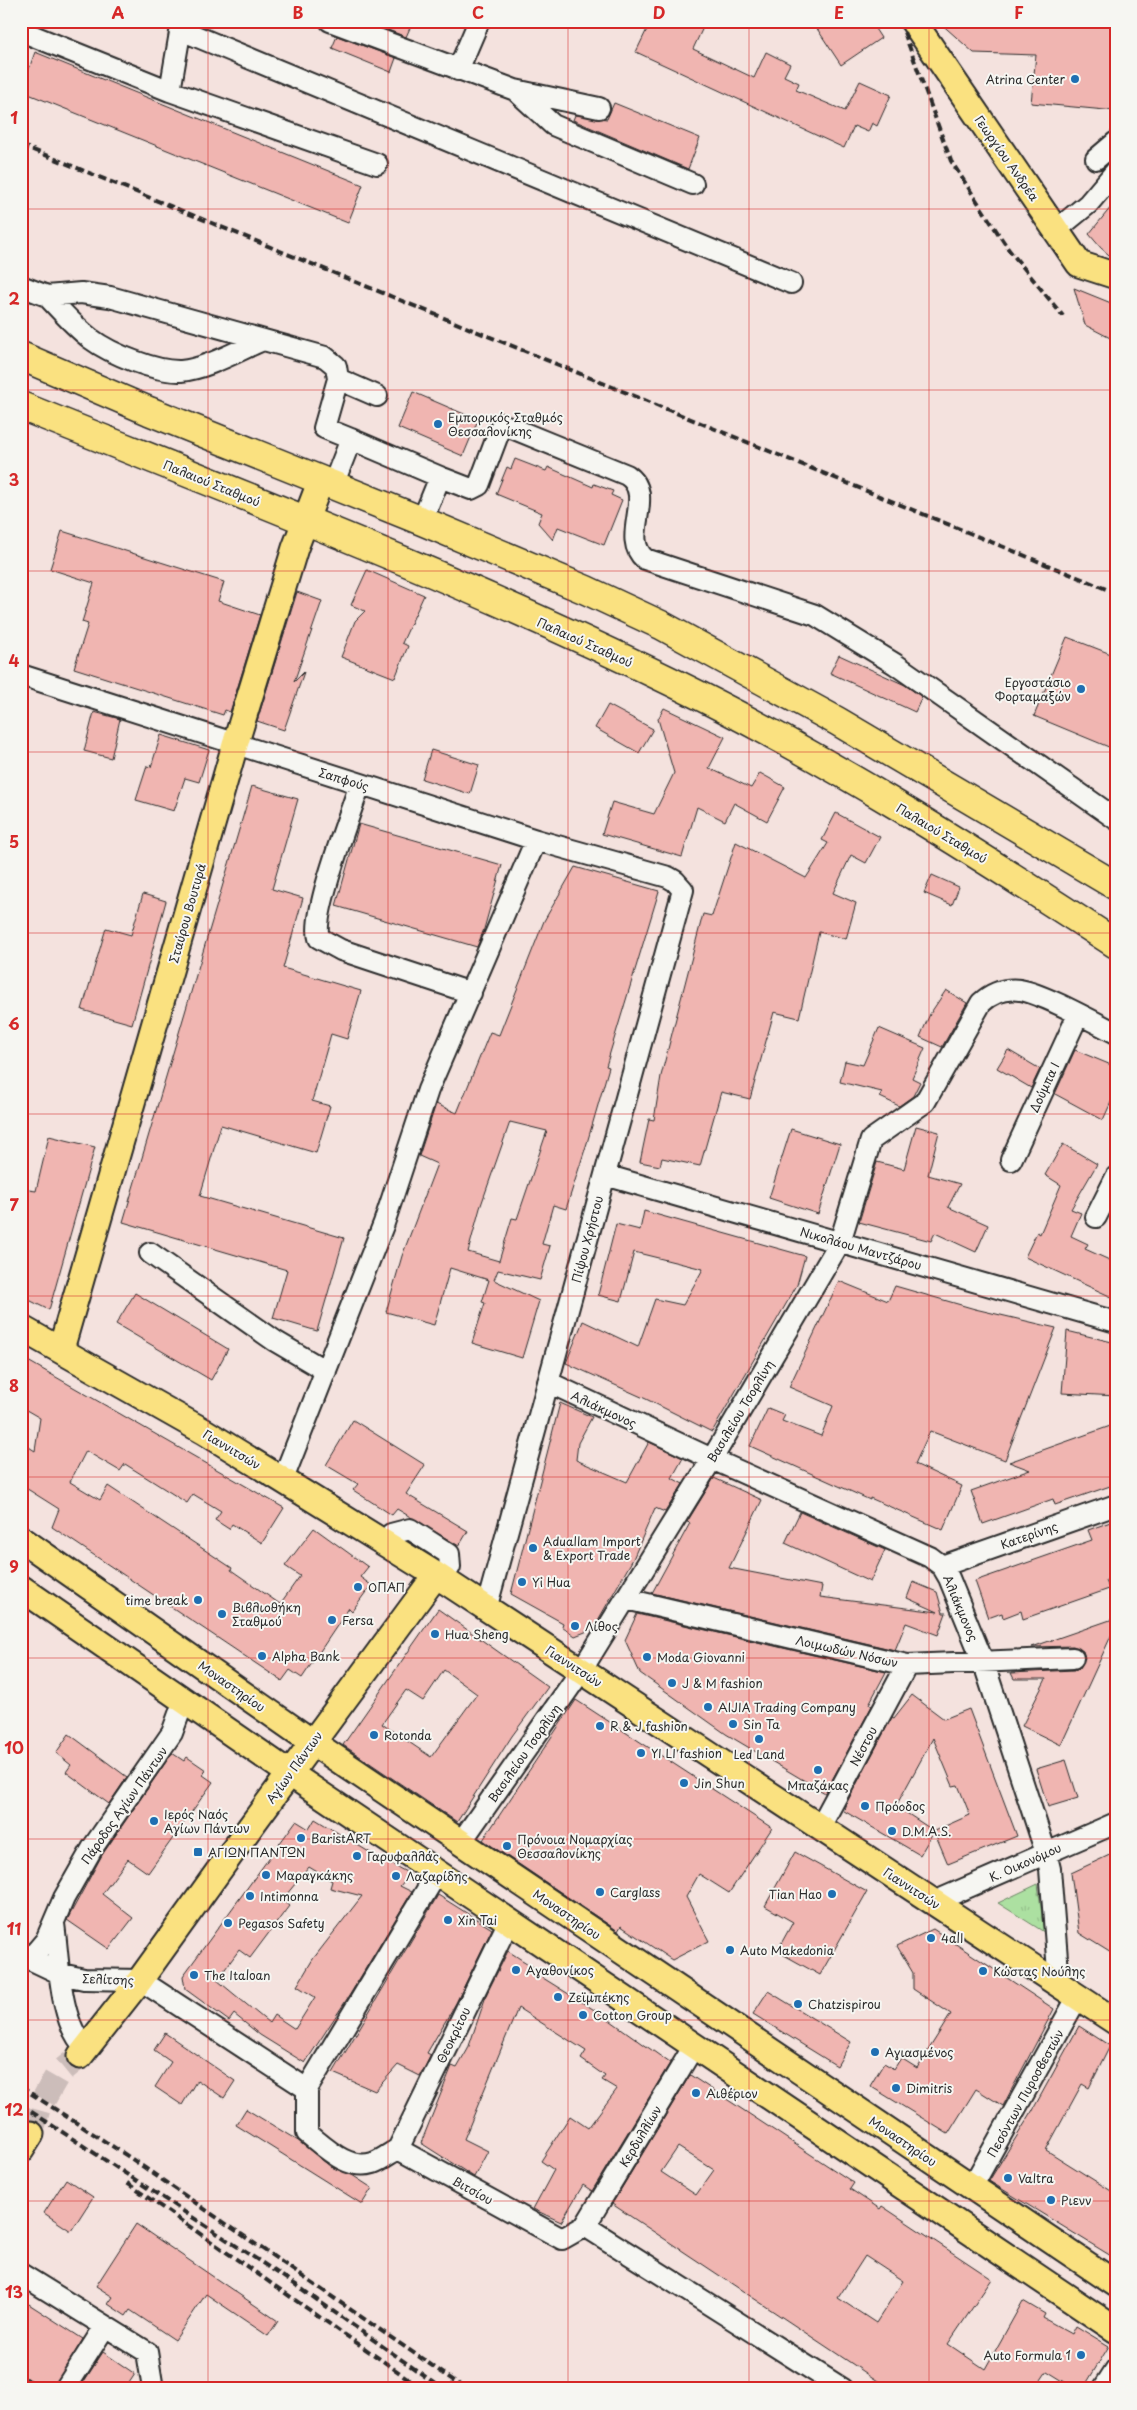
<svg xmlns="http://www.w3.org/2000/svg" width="1137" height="2410" viewBox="0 0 1137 2410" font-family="'Playpen Sans',sans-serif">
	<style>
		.grass { fill: url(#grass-tufts); stroke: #6c8666 }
		.building { fill: #f0b5b1; stroke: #2b2b2b; fill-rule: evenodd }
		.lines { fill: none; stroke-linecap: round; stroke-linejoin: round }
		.major-tunnel { stroke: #ccbdba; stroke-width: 25; stroke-dasharray: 25 12; stroke-linecap: butt }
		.minor-casing { stroke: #2b2b2b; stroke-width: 24 }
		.major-casing { stroke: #2b2b2b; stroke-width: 29 }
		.highway-casing { stroke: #2b2b2b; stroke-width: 31 }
		.minor { stroke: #f6f6f2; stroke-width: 20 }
		.major { stroke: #fae180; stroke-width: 25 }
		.highway { stroke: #fae180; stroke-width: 28 }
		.rail { stroke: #2b2b2b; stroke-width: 4; stroke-dasharray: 8 4; stroke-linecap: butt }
		.grid { fill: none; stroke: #d62828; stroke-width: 1; stroke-opacity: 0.55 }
		.poi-dot { fill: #1f6fb2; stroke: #f6f6f2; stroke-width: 2 }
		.labels { text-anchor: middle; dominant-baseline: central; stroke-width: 4; stroke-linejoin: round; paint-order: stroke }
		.poi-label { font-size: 12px; fill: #2b2b2b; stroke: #f6f6f2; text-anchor: start }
		.street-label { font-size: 12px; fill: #2b2b2b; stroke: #f6f6f2 }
		.neatline { fill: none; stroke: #d62828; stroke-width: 2 }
		.grid-label { font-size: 16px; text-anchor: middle; font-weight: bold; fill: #d62828 }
	</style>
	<defs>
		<pattern id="grass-tufts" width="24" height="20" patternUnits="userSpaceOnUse" patternTransform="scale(1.25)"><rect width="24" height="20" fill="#ace0a1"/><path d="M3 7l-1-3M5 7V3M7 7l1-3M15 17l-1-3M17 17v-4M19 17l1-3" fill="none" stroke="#94c08b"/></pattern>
	</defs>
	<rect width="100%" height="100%" fill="#f4e2de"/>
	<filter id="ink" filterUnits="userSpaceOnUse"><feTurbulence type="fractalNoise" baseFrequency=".02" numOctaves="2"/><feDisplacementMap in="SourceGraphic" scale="10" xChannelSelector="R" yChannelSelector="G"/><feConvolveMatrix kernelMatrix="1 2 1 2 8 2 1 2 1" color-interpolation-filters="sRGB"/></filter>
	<g filter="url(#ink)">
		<path class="grass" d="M1038,1884L1044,1932L998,1903Z"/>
		<path class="building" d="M365,21H413L406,37Z
			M651,21H669L682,27L685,21H706L693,49L754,78L766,52L790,64L784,76L799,83L796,90L845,111L860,81L891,95L877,126L872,123L868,132L854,126L844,148L636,52Z
			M812,21H870L881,38L841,65Z
			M938,21H1116V111L1031,103L1036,55L974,53Z
			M337,36L396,58L391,72L332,48Z
			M35,52L363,185L348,223L21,91Z
			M614,103L700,138L688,169L573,120L575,115L607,119Z
			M1116,201V261L1101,248L1089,234Z
			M1074,288L1116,305V341L1085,325Z
			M413,392L478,420L463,456L398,428Z
			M515,459L546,471L548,467L593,487L594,484L613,491L611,495L622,500L604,545L558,527L553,540L538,523L542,513L496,494L507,467L511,469Z
			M62,531L224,582L218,601L260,615L230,712L225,710L223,715L74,668L88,624L82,622L94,583L50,569Z
			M367,570L424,595L402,643L408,646L395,678L341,657L355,621L365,611L351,605Z
			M297,592L322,601L294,682L304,672L284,730L257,721Z
			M1067,637L1116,656V750L1034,716Z
			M839,655L905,685L922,697L915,712L830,673Z
			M608,705L653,729L639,753L595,728Z
			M664,708L725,737L709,768L751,788L760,773L785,787L767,821L734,803L725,821L697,807L682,857L602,834L612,802L654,814L674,773L658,719Z
			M94,712L120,719L111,758L84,751Z
			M161,735L209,750L199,782L185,778L174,811L136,800L147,766L151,767Z
			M431,750L479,765L470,794L422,779Z
			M252,786L298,799L272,889L303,898L283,968L361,991L347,1039L331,1034L312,1101L330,1106L316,1153L221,1125L200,1196L344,1238L317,1331L273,1318L287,1270L123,1222Z
			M836,813L880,837L866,863L851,855L833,893L856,903L846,939L819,932L799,1018L774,1012L750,1099L721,1092L700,1166L662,1158L660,1166L640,1162L649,1119L654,1120L661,1076L703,914L712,916L736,842L806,878L828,843L822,840Z
			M359,824L502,865L484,929L477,947L336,906Z
			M575,867L659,891L606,1066L609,1067L587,1143L566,1209L553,1205L542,1244L550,1246L540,1280L498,1270L494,1280L539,1301L522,1358L472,1343L485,1303L482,1302L489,1280L450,1268L434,1325L386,1312L402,1256L437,1164L419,1156L436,1104L457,1113L490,1032L499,1035L544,921ZM510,1122L547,1131L517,1219L512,1218L499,1261L468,1252L480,1208Z
			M932,875L959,887L952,905L924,893Z
			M143,894L166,901L132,1024L82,1010L106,928L131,935Z
			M946,990L967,1003L942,1047L920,1037L930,1014Z
			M879,1028L925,1048L912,1078L920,1082L913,1096L899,1106L880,1097L882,1092L840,1082L845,1061L863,1065Z
			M1008,1050L1040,1069L1031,1088L997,1068Z
			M1075,1050L1116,1067V1091L1103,1120L1055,1094Z
			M916,1126L939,1132L928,1175L960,1184L948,1207L988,1225L976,1252L935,1233L931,1241L859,1222L877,1162L904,1169Z
			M791,1129L840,1144L818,1214L769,1198Z
			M49,1136L95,1147L49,1310L21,1296V1189L36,1191Z
			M1063,1144L1097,1164L1071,1209L1081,1213L1071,1236L1088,1244L1085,1249L1116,1263V1299L1025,1257L1037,1232L1040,1234L1061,1185L1045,1175Z
			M644,1211L805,1256L797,1285L712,1432L646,1399L566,1363L583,1321L638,1347L655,1299L683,1305L703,1269L634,1252L621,1301L598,1295L616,1224L640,1230Z
			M839,1281L888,1301L895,1286L975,1309L1056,1328L1005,1460L930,1431L915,1464L962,1486L943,1530L870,1498V1500L750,1446L768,1408L785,1415L782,1421L821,1436L833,1406L789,1387Z
			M135,1293L228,1349L211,1380L116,1324Z
			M1067,1331L1116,1343V1396L1062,1393Z
			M21,1357L284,1508L262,1543L232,1524L229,1529L215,1520L221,1511L193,1494L187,1503L125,1464L120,1471L86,1451L70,1482L100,1500L108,1486L232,1568L231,1570L280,1604L300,1576L285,1566L314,1528L368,1567L360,1577L371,1585L352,1611L349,1608L302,1678L290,1670L282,1681L52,1527L59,1509L21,1485V1442L35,1451L40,1418L21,1407Z
			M560,1403L592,1417L578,1443L576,1460L627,1482L649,1442L683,1458L672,1478L683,1484L665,1512L655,1508L633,1559L593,1629L575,1636L562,1626L563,1623L511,1594Z
			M353,1420L425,1465L406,1494L468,1531L459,1546L397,1509L392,1515L353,1490L358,1484L326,1465Z
			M1116,1424V1484L1055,1505L1053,1499L983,1524L971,1491L1030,1470L1009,1462Z
			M714,1478L762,1500L729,1568L822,1586L820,1597L938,1612L907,1598L913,1582L937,1592L943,1613H946L938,1635L906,1623L895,1650L652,1593L690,1523L687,1522Z
			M800,1512L885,1550L870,1582L785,1543Z
			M1116,1520V1576L1106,1580L1109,1589L1023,1619L1021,1611L1003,1618L1002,1613L988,1618L975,1581L1092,1540L1088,1530Z
			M438,1609L548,1687L512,1736L457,1822L343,1745ZM444,1670L477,1694L431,1757L382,1724L406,1690L423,1701Z
			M637,1614L886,1672L869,1704L872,1706L825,1793L726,1734L640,1673L625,1640Z
			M1116,1618V1625L1061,1745L1022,1726L1046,1679H1014L1011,1673L1074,1670L1080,1668L1085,1658L1083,1651L1073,1646L1032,1647Z
			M912,1695L944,1719L969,1709L1017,1836L948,1864L934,1831L920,1855L844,1811L845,1806L892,1717L894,1718ZM933,1738L953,1786L958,1785L970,1815L934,1831L896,1806Z
			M576,1700L772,1828L729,1893L699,1874L686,1897L709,1941L672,1960L621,1926L618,1931L483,1840Z
			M69,1734L127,1777L109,1804L66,1772L71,1765L56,1753Z
			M172,1753L184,1761L187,1757L206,1770L203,1775L213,1782L148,1873L128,1859L102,1894L133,1918L109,1949L67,1920L102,1855Z
			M1066,1760L1078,1798L1048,1807L1036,1769Z
			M315,1819L374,1855L410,1874L400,1886L412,1892L349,1996L305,2063L260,2035L234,2014L229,2021L185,1989L183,1976L296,1821L309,1829ZM309,1867L332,1881L330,1888L362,1896L313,1959L297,1986L315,1997L295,2029L274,2015L269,2023L217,1980L239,1950L250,1958L289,1906L282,1900Z
			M795,1852L867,1892L820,1975L777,1951L793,1922L765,1906Z
			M1116,1852V1956L1079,1933L1071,1873Z
			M438,1895L492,1929L456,2003L427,2053L431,2055L420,2076L398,2065L375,2091L333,2073Z
			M933,1929L1054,2009L1003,2106L976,2089L948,2134L870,2086L884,2063L894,2069L901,2058L917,2068L951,2014L913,1989V1973L897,1946Z
			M508,1951L536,1969L535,1973L604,2016L670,2063L592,2191L583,2185L561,2222L533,2209L554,2170L541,2161L570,2116L588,2128L617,2089L602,2080L605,2076L581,2059L586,2051L518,2008L464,2139L488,2151L474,2177L421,2143L452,2066L457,2068L468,2049L487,1993Z
			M768,1991L851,2042L837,2066L753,2014Z
			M1079,2026L1110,2046L1089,2088L1082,2084L1046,2150L1116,2194V2259L989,2181L1030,2115Z
			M165,2033L235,2081L224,2098L197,2080L182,2105L155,2087L171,2062L154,2050Z
			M690,2075L854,2183L850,2189L880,2209L882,2206L992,2279L948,2344L985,2369L1023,2301L1045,2314L1043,2318L1072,2334L1076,2326L1109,2346L1083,2389H1076L1047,2371L1035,2389H890L612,2204ZM678,2147L714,2170L696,2195L661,2172ZM865,2256L903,2281L876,2323L838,2298Z
			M246,2109L300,2142L331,2167L352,2175L372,2188L362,2204L236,2125Z
			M66,2179L93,2197L71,2231L44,2213Z
			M136,2224L278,2321L268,2336L206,2294L175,2340L130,2310L126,2316L108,2304L113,2297L96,2286Z
			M21,2299L83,2339L53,2389H35L33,2382L21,2376Z
			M103,2352L135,2374L125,2389H79Z"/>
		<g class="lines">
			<path class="major-tunnel" d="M31,2134L38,2109L58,2074L80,2056"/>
			<g class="minor-casing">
				<path id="minor" d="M330,21L515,90L599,108
					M181,30L791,283
					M21,31L170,91L377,164
					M458,70L479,21
					M515,90L553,125L693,184
					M170,91L182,21
					M1096,159L1116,142
					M1056,230L1088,204L1116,171
					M21,286L47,296L81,293L110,297L325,357L336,366L338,379L377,396
					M47,296C61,311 75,327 91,339C111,354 156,372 181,371C206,369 239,350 263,340
					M338,379L324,428L351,439
					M440,477L471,489L479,485L502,424L627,475C657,495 619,537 645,559L815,615L895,664L1116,819
					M333,485L351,439L440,477L422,521
					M21,675L536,840L668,877L675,881L683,890L486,1609
					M360,784C351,812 311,914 319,938L341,950L471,993
					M1011,1160L1078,1015
					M605,1175L1116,1322
					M1096,1217L1116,1177
					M150,1253L275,1341L326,1371
					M548,1382L712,1459L930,1557L942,1566L949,1578L983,1661L1046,1853L1050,1869L1059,1984
					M283,1479L384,1223L428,1090L536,840
					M391,1534L410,1529L449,1554L450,1567
					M942,1566L1116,1505
					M626,1599L907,1665L1073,1658
					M820,1827L907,1665
					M461,1842L581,1671L712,1459L840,1242L871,1140L925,1102L981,1003C992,993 1005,988 1020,990C1044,994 1092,1021 1116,1033
					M934,1902L1116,1823
					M54,1924C59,1959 59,2024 86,2048
					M21,1955L61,1974L84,1979L140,1980L307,2089
					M29,1960L46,1940L64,1898L93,1847L172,1733L184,1700
					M398,2149L562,2239L585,2226L843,2389
					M398,2149C390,2153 382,2160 373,2163C348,2171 326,2148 307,2133V2089L437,1873
					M398,2149L509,1921
					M972,2187L1077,1998
					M585,2226L694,2046
					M21,2274L147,2352L153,2389
					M21,2388L23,2389
					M65,2389L104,2328
					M1103,2389L1116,2369"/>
			</g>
			<g class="major-casing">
				<path id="major" d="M913,21L1079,264L1116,276
					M21,1328L205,1432L436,1575L1116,2022
					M61,1349L235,745L295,548L321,480
					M21,1539L312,1742L1116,2284
					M21,1588L289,1773L1116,2330
					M80,2056L140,1980L251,1826L436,1575
					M21,2150L31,2134"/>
			</g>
			<g class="highway-casing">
				<path id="highway" d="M21,356L149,411L422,521L586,590L661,625L837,721L1116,886
					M21,406C239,494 460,578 672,682C826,757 972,850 1116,944"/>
			</g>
			<use href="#minor" class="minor"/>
			<use href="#major" class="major"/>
			<use href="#highway" class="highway"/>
			<path class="rail" d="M900,21L951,161L1009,250L1063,316
				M21,145L1116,593
				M21,2087L129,2157L466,2389
				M21,2105L296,2285L443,2389
				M127,2183L423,2389"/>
		</g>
	</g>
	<path class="grid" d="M208,21V2389M388,21V2389M568,21V2389M749,21V2389M929,21V2389M21,209H1116M21,390H1116M21,571H1116M21,752H1116M21,933H1116M21,1114H1116M21,1296H1116M21,1477H1116M21,1658H1116M21,1839H1116M21,2020H1116M21,2201H1116"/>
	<g class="poi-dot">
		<circle cx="1075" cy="79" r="5"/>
		<circle cx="438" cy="424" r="5"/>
		<circle cx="1081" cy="689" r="5"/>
		<circle cx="533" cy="1548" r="5"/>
		<circle cx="522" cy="1582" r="5"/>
		<circle cx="358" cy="1587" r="5"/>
		<circle cx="198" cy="1600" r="5"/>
		<circle cx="222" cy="1614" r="5"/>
		<circle cx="332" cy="1620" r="5"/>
		<circle cx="575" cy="1626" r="5"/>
		<circle cx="435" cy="1634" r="5"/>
		<circle cx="262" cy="1656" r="5"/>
		<circle cx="647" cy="1657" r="5"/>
		<circle cx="672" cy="1683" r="5"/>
		<circle cx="708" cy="1707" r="5"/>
		<circle cx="733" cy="1724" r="5"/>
		<circle cx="600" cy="1726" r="5"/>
		<circle cx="374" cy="1735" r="5"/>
		<circle cx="759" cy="1739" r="5"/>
		<circle cx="641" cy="1753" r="5"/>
		<circle cx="818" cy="1770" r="5"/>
		<circle cx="684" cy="1783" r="5"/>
		<circle cx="865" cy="1806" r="5"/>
		<circle cx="154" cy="1821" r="5"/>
		<circle cx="892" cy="1831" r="5"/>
		<circle cx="301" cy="1838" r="5"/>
		<circle cx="507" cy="1846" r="5"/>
		<rect x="193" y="1847" width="10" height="10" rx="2.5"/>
		<circle cx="357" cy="1856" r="5"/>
		<circle cx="266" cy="1875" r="5"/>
		<circle cx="396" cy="1876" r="5"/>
		<circle cx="600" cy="1892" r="5"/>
		<circle cx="832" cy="1894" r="5"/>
		<circle cx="250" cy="1896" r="5"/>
		<circle cx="448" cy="1920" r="5"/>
		<circle cx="228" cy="1923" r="5"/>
		<circle cx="931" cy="1938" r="5"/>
		<circle cx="730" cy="1950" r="5"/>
		<circle cx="516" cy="1970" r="5"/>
		<circle cx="983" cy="1971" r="5"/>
		<circle cx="194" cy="1975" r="5"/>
		<circle cx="558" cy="1997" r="5"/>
		<circle cx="798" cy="2004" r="5"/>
		<circle cx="583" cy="2015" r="5"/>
		<circle cx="875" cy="2052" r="5"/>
		<circle cx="896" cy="2088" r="5"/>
		<circle cx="696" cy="2093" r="5"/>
		<circle cx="1008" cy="2178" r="5"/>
		<circle cx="1051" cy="2200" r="5"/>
		<circle cx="1081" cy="2355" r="5"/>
	</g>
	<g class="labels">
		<g class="poi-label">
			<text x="1065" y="79" text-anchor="end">Atrina Center</text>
			<text x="448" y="417">Εμπορικός Σταθμός<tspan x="448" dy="14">Θεσσαλονίκης</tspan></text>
			<text x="1071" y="682" text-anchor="end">Εργοστάσιο<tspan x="1071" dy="14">Φορταμαξών</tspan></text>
			<text x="543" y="1541">Aduallam Import<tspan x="543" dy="14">&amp; Export Trade</tspan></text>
			<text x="532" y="1582">Yi Hua</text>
			<text x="368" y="1587">ΟΠΑΠ</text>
			<text x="188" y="1600" text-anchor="end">time break</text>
			<text x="232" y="1607">Βιβλιοθήκη<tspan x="232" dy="14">Σταθμού</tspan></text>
			<text x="342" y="1620">Fersa</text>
			<text x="585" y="1626">Λίθος</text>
			<text x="445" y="1634">Hua Sheng</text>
			<text x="272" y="1656">Alpha Bank</text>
			<text x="657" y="1657">Moda Giovanni</text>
			<text x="682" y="1683">J &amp; M fashion</text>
			<text x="718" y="1707">AIJIA Trading Company</text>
			<text x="743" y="1724">Sin Ta</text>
			<text x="610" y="1726">R &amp; J fashion</text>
			<text x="384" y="1735">Rotonda</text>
			<text x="651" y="1753">YI LI fashion</text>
			<text x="759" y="1754" text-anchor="middle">Led Land</text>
			<text x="694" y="1783">Jin Shun</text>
			<text x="818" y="1785" text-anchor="middle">Μπαζάκας</text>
			<text x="875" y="1806">Πρόοδος</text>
			<text x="164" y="1814">Ιερός Ναός<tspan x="164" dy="14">Αγίων Πάντων</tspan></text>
			<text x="902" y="1831">D.M.A.S.</text>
			<text x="311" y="1838">BaristART</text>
			<text x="517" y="1839">Πρόνοια Νομαρχίας<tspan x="517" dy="14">Θεσσαλονίκης</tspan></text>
			<text x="208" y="1852">ΑΓΙΩΝ ΠΑΝΤΩΝ</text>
			<text x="367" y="1856">Γαρυφαλλάς</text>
			<text x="276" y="1875">Μαραγκάκης</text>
			<text x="406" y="1876">Λαζαρίδης</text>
			<text x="610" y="1892">Carglass</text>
			<text x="822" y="1894" text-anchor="end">Tian Hao</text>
			<text x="260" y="1896">Intimonna</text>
			<text x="458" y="1920">Xin Tai</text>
			<text x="238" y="1923">Pegasos Safety</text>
			<text x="941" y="1938">4all</text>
			<text x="740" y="1950">Auto Makedonia</text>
			<text x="526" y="1970">Αγαθονίκος</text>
			<text x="993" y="1971">Κώστας Νούλης</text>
			<text x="204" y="1975">The Italoan</text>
			<text x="568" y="1997">Ζεϊμπέκης</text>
			<text x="808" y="2004">Chatzispirou</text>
			<text x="593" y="2015">Cotton Group</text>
			<text x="885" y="2052">Αγιασμένος</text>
			<text x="906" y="2088">Dimitris</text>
			<text x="706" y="2093">Αιθέριον</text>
			<text x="1018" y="2178">Valtra</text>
			<text x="1061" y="2200">Ριενν</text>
			<text x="1071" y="2355" text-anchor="end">Auto Formula 1</text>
		</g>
		<g class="street-label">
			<text transform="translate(1007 158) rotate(55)">Γεωργίου Ανδρέα</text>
			<text transform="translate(212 483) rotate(22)">Παλαιού Σταθμού</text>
			<text transform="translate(585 642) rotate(24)">Παλαιού Σταθμού</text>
			<text transform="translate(344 779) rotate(17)">Σαπφούς</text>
			<text transform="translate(942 833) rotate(31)">Παλαιού Σταθμού</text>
			<text transform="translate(187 913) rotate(-74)">Σταύρου Βουτυρά</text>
			<text transform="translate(1044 1087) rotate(-65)">Δούμπα Ι</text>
			<text transform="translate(587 1239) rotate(-75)">Πίψου Χρήστου</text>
			<text transform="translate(861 1248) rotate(16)">Νικολάου Μαντζάρου</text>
			<text transform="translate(604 1409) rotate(25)">Αλιάκμονος</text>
			<text transform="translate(740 1411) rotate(-59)">Βασιλείου Τσορλίνη</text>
			<text transform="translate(232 1449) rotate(31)">Γιαννιτσών</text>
			<text transform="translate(1029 1535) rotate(-19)">Κατερίνης</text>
			<text transform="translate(961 1608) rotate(67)">Αλιάκμονος</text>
			<text transform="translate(847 1651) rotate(13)">Λοιμωδών Νόσων</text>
			<text transform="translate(574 1666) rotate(33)">Γιαννιτσών</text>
			<text transform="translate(232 1686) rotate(35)">Μοναστηρίου</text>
			<text transform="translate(863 1746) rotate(-62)">Νέστου</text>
			<text transform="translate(524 1753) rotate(-55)">Βασιλείου Τσορλίνη</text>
			<text transform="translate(294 1767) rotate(-54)">Αγίων Πάντων</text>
			<text transform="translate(124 1805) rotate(-55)">Πάροδος Αγίων Πάντων</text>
			<text transform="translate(1025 1862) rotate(-24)">Κ. Οικονόμου</text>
			<text transform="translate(912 1888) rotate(33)">Γιαννιτσών</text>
			<text transform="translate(567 1914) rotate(34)">Μοναστηρίου</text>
			<text transform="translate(108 1979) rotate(2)">Σελίτσης</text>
			<text transform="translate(453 2035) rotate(-64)">Θεοκρίτου</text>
			<text transform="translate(1025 2093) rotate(-61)">Πεσόντων Πυροσβεστών</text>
			<text transform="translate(640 2136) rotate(-59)">Κερδυλλίων</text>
			<text transform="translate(903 2141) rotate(34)">Μοναστηρίου</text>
			<text transform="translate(473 2190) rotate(29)">Βιτσίου</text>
		</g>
	</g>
	<rect width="1137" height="2410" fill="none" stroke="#f6f6f2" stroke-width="55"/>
	<rect x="28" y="28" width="1082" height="2354" class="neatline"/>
	<g class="grid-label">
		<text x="118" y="19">A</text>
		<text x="298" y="19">B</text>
		<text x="478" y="19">C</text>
		<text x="659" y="19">D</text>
		<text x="839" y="19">E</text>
		<text x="1019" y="19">F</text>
		<text x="14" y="124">1</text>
		<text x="14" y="305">2</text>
		<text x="14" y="486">3</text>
		<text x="14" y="667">4</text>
		<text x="14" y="848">5</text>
		<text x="14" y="1030">6</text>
		<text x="14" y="1211">7</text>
		<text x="14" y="1392">8</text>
		<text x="14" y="1573">9</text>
		<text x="14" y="1754">10</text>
		<text x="14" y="1935">11</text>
		<text x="14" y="2116">12</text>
		<text x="14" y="2298">13</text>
	</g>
</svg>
